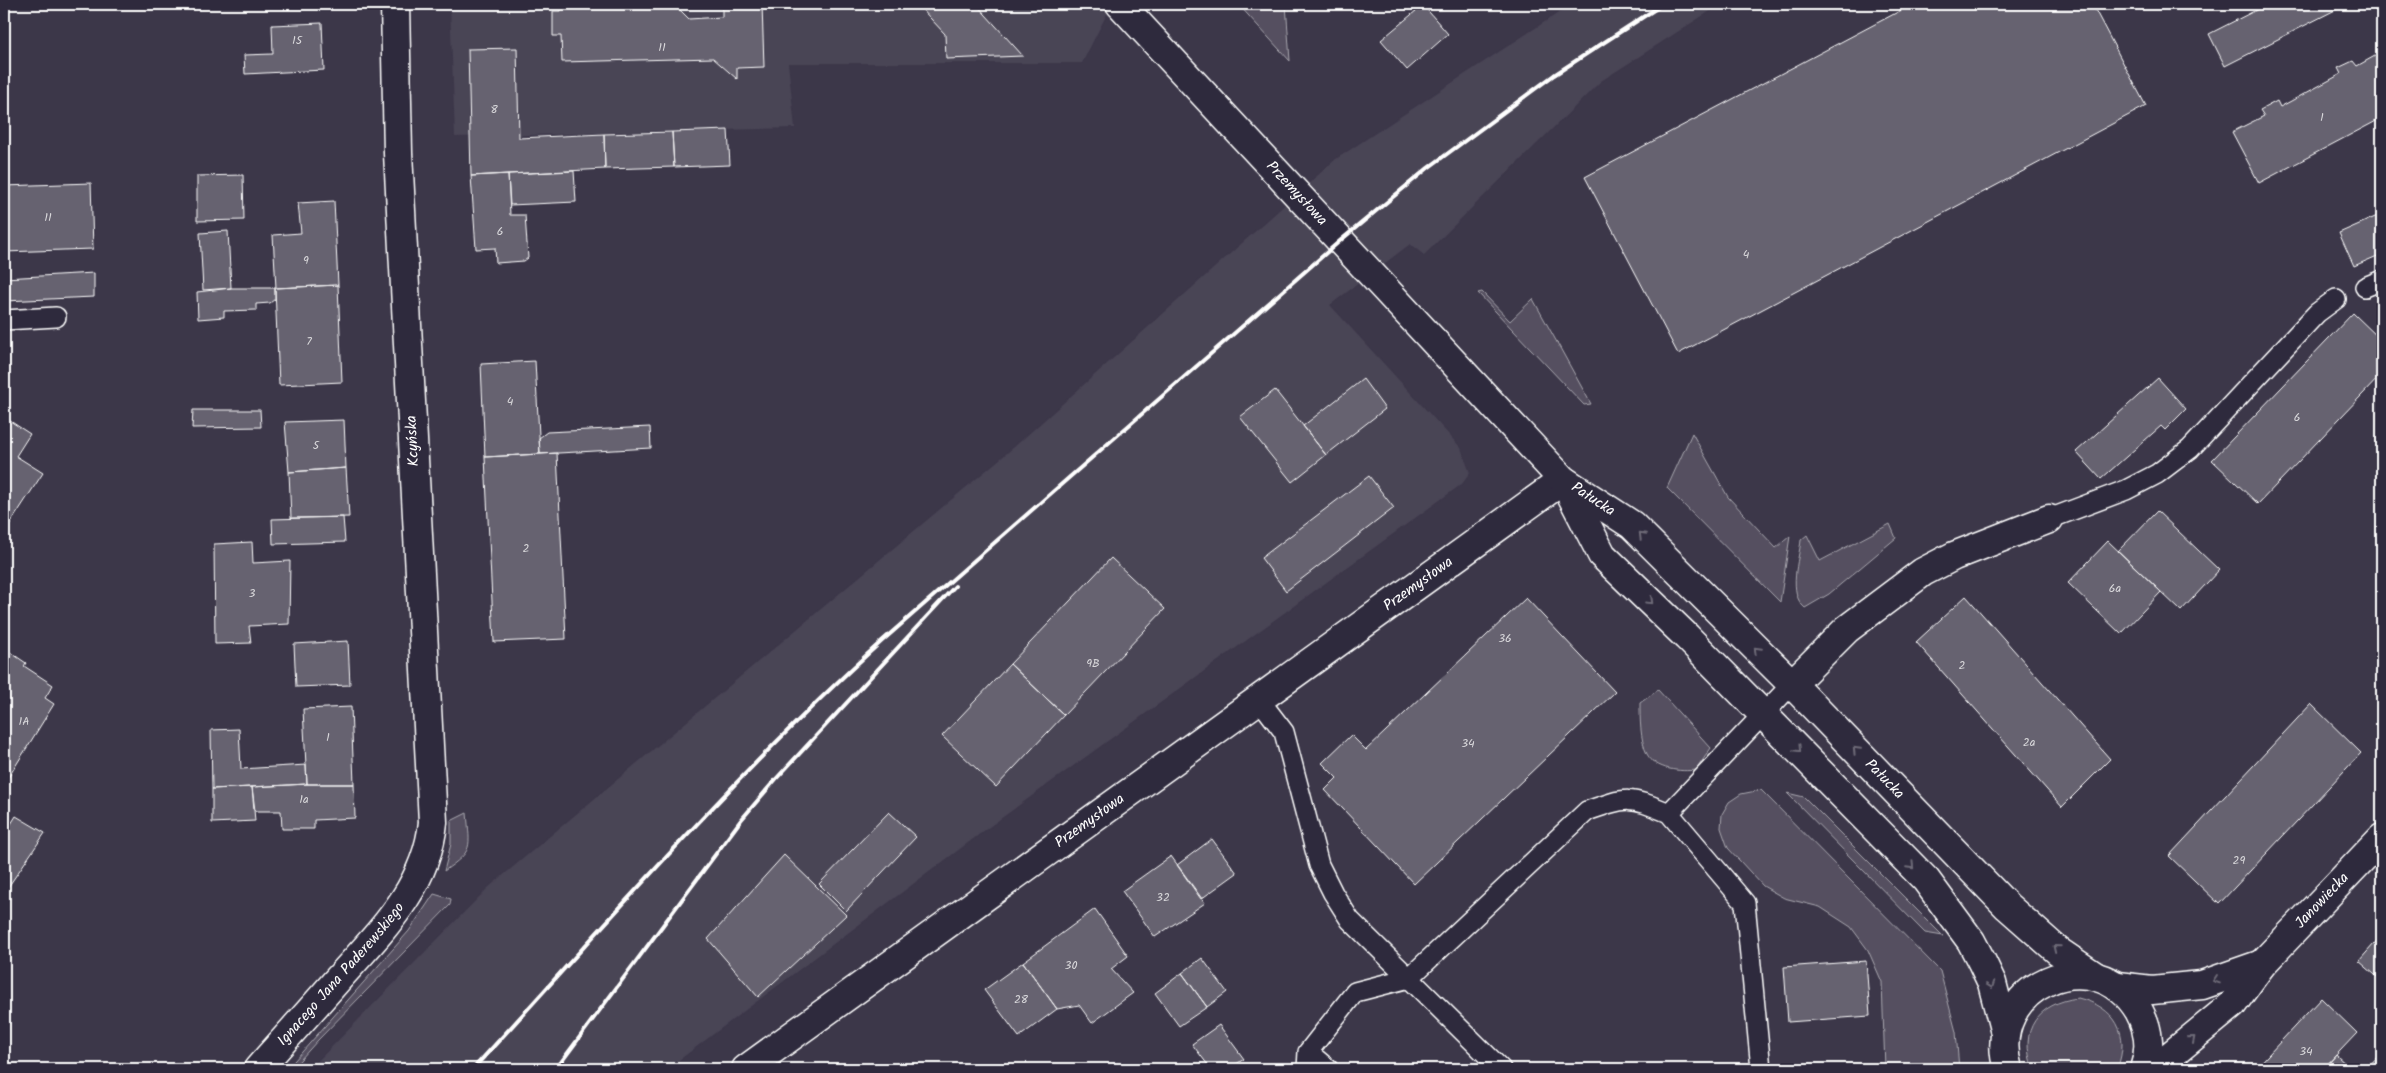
<svg xmlns="http://www.w3.org/2000/svg" width="2386" height="1073" viewBox="0 0 2386 1073" font-family="Kalam,sans-serif">
	<style>
		.built { fill: #494455 }
		.green { fill: #555060; stroke: #aaa8b0 }
		.building { fill: #666270; stroke: #fff }
		.lines { fill: none; stroke-linecap: round; stroke-linejoin: round }
		.service-casing { stroke: #fff; stroke-width: 22 }
		.minor-casing { stroke: #fff; stroke-width: 31 }
		.tertiary-casing { stroke: #fff; stroke-width: 31 }
		.service { stroke: #2f2a3d; stroke-width: 19 }
		.minor { stroke: #2f2a3d; stroke-width: 28 }
		.tertiary { stroke: #2f2a3d; stroke-width: 28 }
		.rail { stroke: #fff; stroke-width: 4 }
		.oneway { stroke: #6d6a77 }
		.labels { text-anchor: middle; dominant-baseline: central; stroke-width: 4; stroke-linejoin: round; paint-order: stroke }
		.number-label { font-size: 12px; fill: #d9d8db }
		.street-label { font-size: 15px; fill: #fff; stroke: #2f2a3d }
	</style>
	<rect width="100%" height="100%" fill="#3c3749"/>
	<filter id="ink" filterUnits="userSpaceOnUse"><feTurbulence type="fractalNoise" baseFrequency=".02" numOctaves="2"/><feDisplacementMap in="SourceGraphic" scale="10" xChannelSelector="R" yChannelSelector="G"/><feConvolveMatrix kernelMatrix="1 2 1 2 8 2 1 2 1" color-interpolation-filters="sRGB"/></filter>
	<g filter="url(#ink)">
		<path class="built" d="M450,4H1112L1082,63H788L795,128L455,137Z
			M1572,4H1721L1601,81L1424,255L1410,244L1330,305L1461,448L1470,473L1462,484L985,830L667,1069H310L488,888L1013,448L1336,159Z"/>
		<path class="green" d="M1238,4H1286L1290,61Z
			M1482,292L1510,321L1533,299L1591,404L1584,405L1478,293Z
			M1692,433L1728,497L1776,548L1790,536L1780,602L1667,488Z
			M1890,524L1896,538L1829,594L1805,608C1787,593 1799,560 1801,540L1807,535L1820,561Z
			M1658,690L1711,748L1696,770C1681,772 1655,770 1647,754C1640,740 1640,718 1640,703Z
			M1761,790L1940,971L1956,1032L1959,1069H1885L1882,982L1868,950L1851,927L1820,907L1784,898L1763,886L1728,848L1721,828L1722,814L1729,802L1741,794Z
			M1787,793L1804,797L1943,936L1925,933Z
			M467,813C470,849 474,850 444,871L451,844V821Z
			M434,894L451,899L450,905L318,1040L292,1069H287L409,931Z
			M2078,998C2115,1007 2131,1033 2117,1069H2033C2018,1030 2038,1003 2078,998Z"/>
		<path class="building" d="M561,4H674L689,19L722,17V4H762L764,67L737,68V79L713,58L562,62L561,36H553V11H561Z
			M917,4H976L1023,56L946,59L945,34Z
			M1913,4H2092L2146,106L1678,354L1585,177Z
			M2268,4H2347L2225,66L2209,34Z
			M1423,5L1448,34L1407,70L1381,40Z
			M322,23L324,70L245,74L244,55L273,54L272,25Z
			M517,48L519,138L604,134L605,169L471,176L468,49Z
			M2382,52V118L2259,183L2232,132L2264,116L2260,110L2277,101L2280,107L2341,74L2338,68L2353,61L2357,66Z
			M728,130L730,165L674,167L672,132Z
			M672,132L674,167L605,169L604,134Z
			M574,171L576,202L510,205L508,174Z
			M508,174L510,215H525L528,258L524,261L496,263L495,248L476,249L471,176Z
			M243,175L244,220L197,221V176Z
			M91,183L93,249L4,252V186Z
			M334,201L338,285L276,288L273,235L301,233L298,203Z
			M2382,214V254L2354,266L2339,233Z
			M228,231L231,288L203,290L200,233Z
			M94,273V297L4,301V278Z
			M338,285L342,382L279,385L275,288Z
			M275,288V299L270,303L256,304V310L224,311V317L198,319L197,292L231,288Z
			M2353,313L2382,341V374L2258,504L2212,460Z
			M535,361L540,454L485,457L481,364Z
			M2158,378L2186,409L2165,430L2161,426L2101,479L2076,452Z
			M1363,379L1385,409L1326,455L1303,426Z
			M1275,390L1326,455L1292,482L1240,417Z
			M193,410H260L261,427L192,428Z
			M4,417L30,434L16,456L43,473L4,533Z
			M344,420L346,468L289,472L285,422Z
			M650,427L651,448L540,454L539,438L547,432Z
			M557,453L566,639L494,642L485,457Z
			M346,468L349,517L291,518L289,472Z
			M1369,476L1394,508L1286,591L1261,558Z
			M2157,511L2219,570L2181,611L2118,551Z
			M343,517L345,542L273,544L272,519Z
			M2108,541L2161,592L2121,634L2068,583Z
			M252,542L253,563L290,561L289,624L249,626L251,643L215,644L214,544Z
			M1111,558L1165,609L1064,715L1010,664Z
			M1966,596L2110,759L2062,807L1916,642Z
			M1526,598L1615,692L1414,884L1325,790L1337,778L1322,763L1351,735L1366,750Z
			M348,641L350,685L296,687L294,644Z
			M4,648L26,663L24,666L53,685L45,698L54,704L8,778L4,775Z
			M1010,664L1064,715L996,787L942,736Z
			M2311,704L2361,753L2219,904L2169,856Z
			M351,707L354,784H307L303,709Z
			M239,729L241,769L306,765L307,784L212,789L211,730Z
			M307,784H354L355,818L314,820V829H282L281,811H255L252,787Z
			M252,787L255,821L212,823V789Z
			M889,812L916,837L846,911L819,884Z
			M16,816L45,833L4,893V835Z
			M1212,839L1237,873L1201,899L1177,865Z
			M784,855L846,915L758,997L708,939Z
			M1171,856L1205,903L1155,937L1122,891Z
			M1095,909L1128,956L1111,969L1133,993L1092,1023L1079,1005L1057,1009L1023,962Z
			M2382,935V981L2359,961Z
			M1202,958L1227,992L1207,1007L1182,973Z
			M1866,961L1870,1016L1788,1022L1784,967Z
			M1023,962L1057,1009L1019,1037L984,990Z
			M1182,973L1207,1007L1179,1026L1155,993Z
			M2321,998L2357,1033L2323,1069H2255Z
			M1219,1025L1244,1059L1229,1069H1211L1192,1044Z
			M2380,1054L2382,1057V1069H2366Z
			M2336,1055L2351,1069H2324Z"/>
		<g class="lines">
			<g class="service-casing">
				<path id="service" d="M2365,287L2382,280
					M4,320L56,317
					M2049,519L2126,490L2157,474L2190,449L2317,313L2336,299
					M1258,698L1284,732L1319,865L1333,893L1350,920L1409,978
					M1308,1052L1328,1069
					M1307,1069L1308,1052L1355,992L1409,978
					M1501,1069L1409,978L1587,811C1627,797 1629,796 1669,813
					M1761,1069L1745,903L1669,813L1792,684"/>
			</g>
			<g class="minor-casing">
				<g id="minor">
					<path d="M1792,684L1847,629L1923,572L1954,556L2049,519"/>
					<path id="s1" d="M258,1069C285,1039 312,1009 339,978C380,932 427,887 433,822L398,153L395,4"/>
					<path id="s2" d="M746,1069L1563,480"/>
				</g>
			</g>
			<g class="tertiary-casing">
				<g id="tertiary">
					<path id="s3" d="M1120,4L1563,480L1632,525L1792,684L2007,906L2058,951L2095,976"/>
					<path d="M1564,481L1602,555L1687,637L1926,880L1971,941L1982,962L1992,983L2005,1033"/>
					<path d="M2117,986L2152,990L2202,985L2262,964"/>
					<path d="M2008,1069C1983,987 2095,936 2139,1011C2149,1029 2151,1050 2144,1069"/>
					<path id="s4" d="M2154,1069L2232,1005L2262,964L2382,838"/>
				</g>
			</g>
			<use href="#service" class="service"/>
			<use href="#minor" class="minor"/>
			<use href="#tertiary" class="tertiary"/>
			<path class="rail" d="M473,1069C606,924 735,774 882,641L1341,240L1428,168L1554,75L1663,4
				M556,1069L741,820L776,779L955,586"/>
		</g>
		<defs><path id="oneway-chevron" d="M-2-3.5L2.5 0L-2 3.5" fill="none" stroke-width="1.6" stroke-linecap="round" stroke-linejoin="round" transform="scale(1.25)"/></defs>
		<g class="oneway">
			<use href="#oneway-chevron" transform="translate(1642 535) rotate(-135)"/>
			<use href="#oneway-chevron" transform="translate(1650 601) rotate(44)"/>
			<use href="#oneway-chevron" transform="translate(1757 650) rotate(-135)"/>
			<use href="#oneway-chevron" transform="translate(1798 749) rotate(46)"/>
			<use href="#oneway-chevron" transform="translate(1856 750) rotate(-134)"/>
			<use href="#oneway-chevron" transform="translate(1911 866) rotate(46)"/>
			<use href="#oneway-chevron" transform="translate(2056 948) rotate(-141)"/>
			<use href="#oneway-chevron" transform="translate(2216 980) rotate(161)"/>
			<use href="#oneway-chevron" transform="translate(1991 985) rotate(71)"/>
			<use href="#oneway-chevron" transform="translate(2192 1039) rotate(-41)"/>
		</g>
	</g>
	<g class="labels">
		<g class="number-label">
			<text x="297" y="40">15</text>
			<text x="662" y="47">11</text>
			<text x="494" y="109">8</text>
			<text x="2322" y="117">1</text>
			<text x="48" y="217">11</text>
			<text x="500" y="231">6</text>
			<text x="1746" y="254">4</text>
			<text x="306" y="260">9</text>
			<text x="309" y="341">7</text>
			<text x="510" y="401">4</text>
			<text x="2297" y="417">6</text>
			<text x="316" y="445">5</text>
			<text x="526" y="548">2</text>
			<text x="2115" y="588">6a</text>
			<text x="252" y="593">3</text>
			<text x="1505" y="638">36</text>
			<text x="1093" y="663">9B</text>
			<text x="1962" y="665">2</text>
			<text x="24" y="721">1A</text>
			<text x="328" y="737">1</text>
			<text x="2029" y="742">2a</text>
			<text x="1468" y="743">34</text>
			<text x="304" y="799">1a</text>
			<text x="2239" y="860">29</text>
			<text x="1163" y="897">32</text>
			<text x="1071" y="965">30</text>
			<text x="1021" y="999">28</text>
			<text x="2306" y="1051">34</text>
		</g>
		<g class="street-label">
			<text stroke="none"><textPath href="#s3" startOffset="259">Przemysłowa</textPath></text>
			<text transform="translate(413 441) rotate(-93)">Kcyńska</text>
			<text stroke="none"><textPath href="#s3" startOffset="686">Pałucka</textPath></text>
			<text stroke="none"><textPath href="#s2" startOffset="829">Przemysłowa</textPath></text>
			<text stroke="none"><textPath href="#s3" startOffset="1091">Pałucka</textPath></text>
			<text stroke="none"><textPath href="#s2" startOffset="424">Przemysłowa</textPath></text>
			<text stroke="none"><textPath href="#s4" startOffset="239">Janowiecka</textPath></text>
			<text stroke="none"><textPath href="#s1" startOffset="126">Ignacego Jana Paderewskiego</textPath></text>
		</g>
	</g>
	<rect width="2386" height="1073" fill="none" stroke="#2f2a3d" stroke-width="20"/>
	<rect x="10" y="10" width="2366" height="1053" fill="none" stroke="#fff" stroke-width="2" filter="url(#ink)"/>
</svg>
